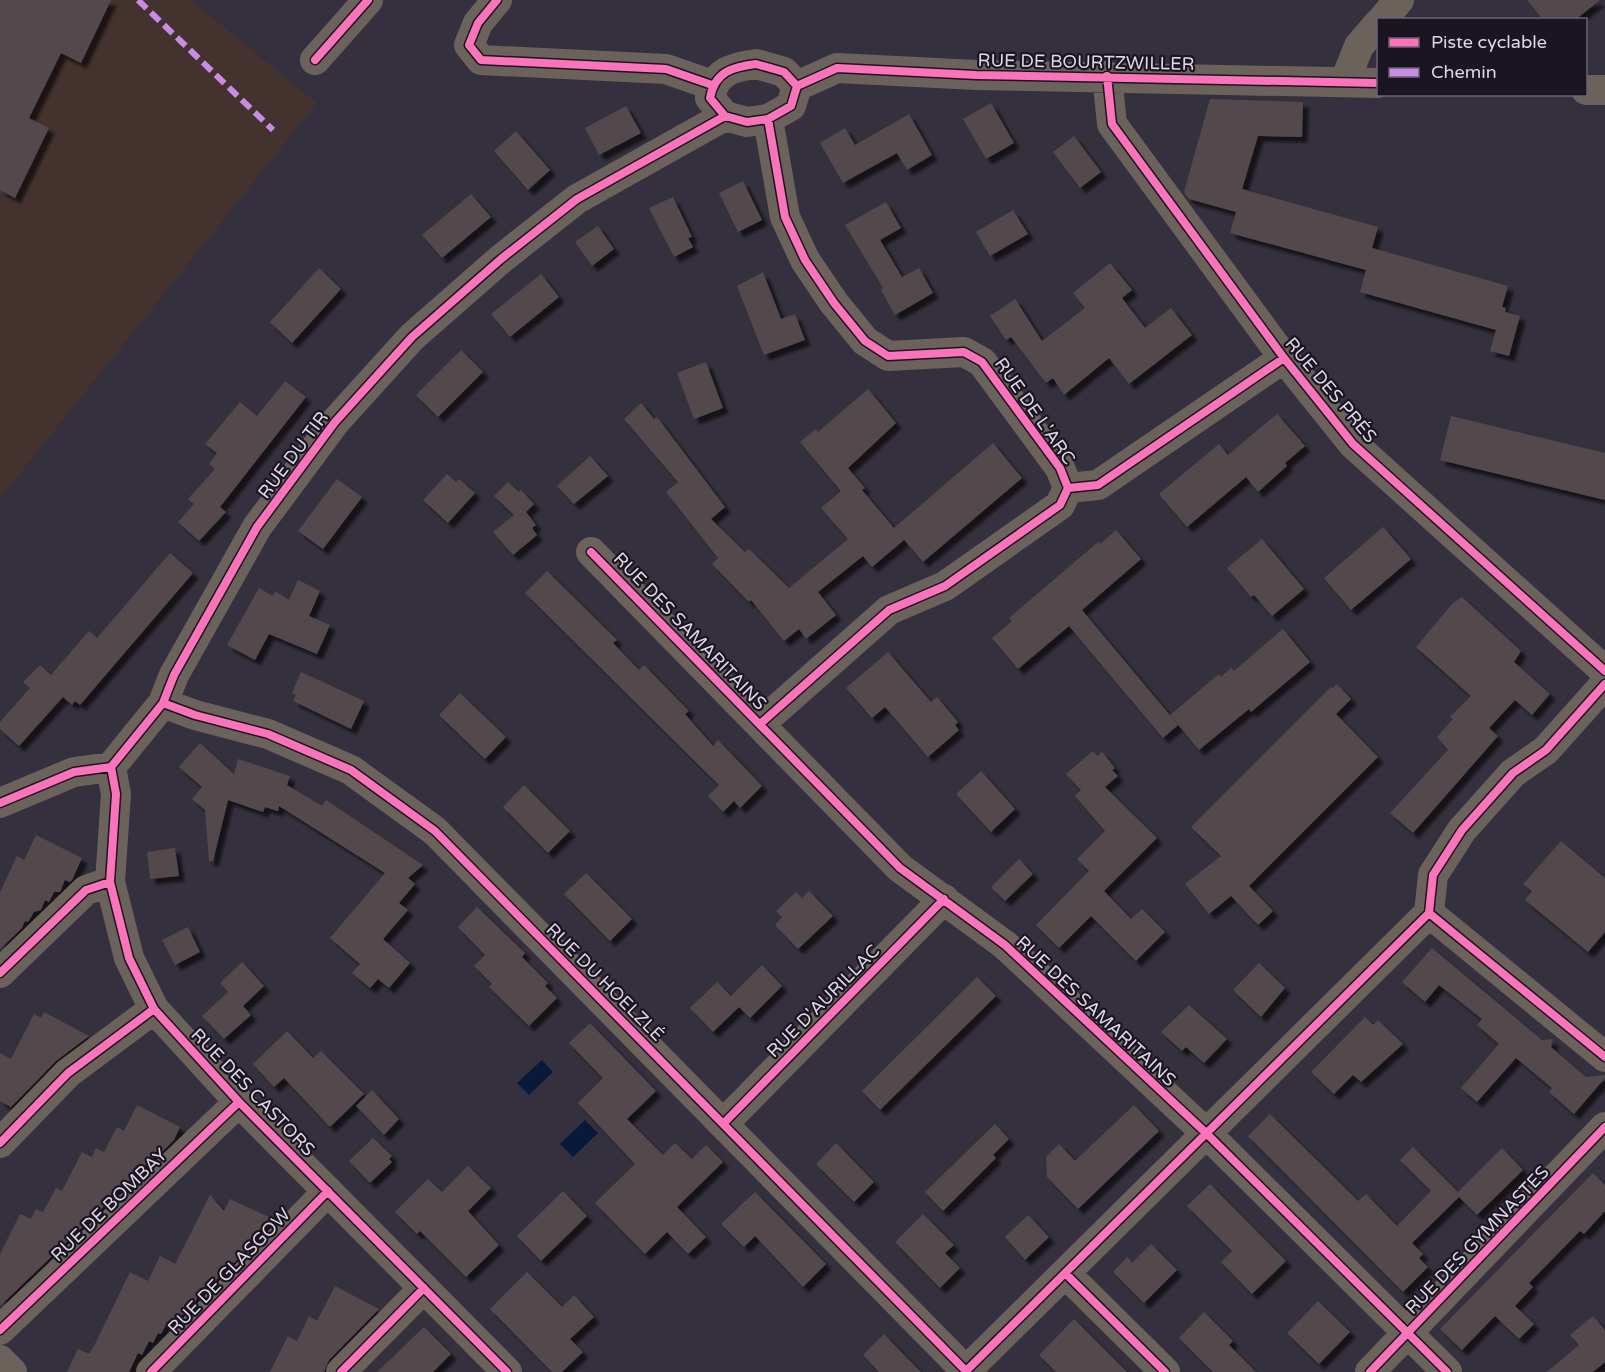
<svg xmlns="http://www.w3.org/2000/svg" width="1605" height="1372" viewBox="0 0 1605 1372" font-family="'Varela Round',sans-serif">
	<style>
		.commercial { fill: #43322d }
		.water { fill: #081939 }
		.building { fill: #52494e; filter: url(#shadow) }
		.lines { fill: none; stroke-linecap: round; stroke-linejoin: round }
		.minor { stroke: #6b625b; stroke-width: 30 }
		.quiet { stroke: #ca8be6; stroke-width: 6; stroke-dasharray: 12 6; stroke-linecap: butt }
		.cycleway-casing { stroke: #1a1521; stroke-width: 11 }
		.cycleway { stroke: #fb73b8; stroke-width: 8 }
		.labels { text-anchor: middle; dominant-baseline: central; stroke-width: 4.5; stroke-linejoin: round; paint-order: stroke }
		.street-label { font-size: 18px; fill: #ddd7e8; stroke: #1a1521 }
	</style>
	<defs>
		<filter id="shadow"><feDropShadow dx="5.5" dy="5.5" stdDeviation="1.5" flood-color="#0009"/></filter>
	</defs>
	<rect width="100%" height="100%" fill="#35303d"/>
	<path class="commercial" d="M0,0H191L317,103L0,499Z"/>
	<path class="water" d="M542,1060L553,1072L529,1095L517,1083Z
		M585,1120L598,1133L573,1157L560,1144Z"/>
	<path class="building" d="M0,0H111L81,63L61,53L29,118L49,128L15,198L0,190Z
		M1527,0H1600L1575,20H1543Z
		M1210,99L1303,102L1302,137L1258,136L1242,189L1378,227L1372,248L1508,286L1502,307L1506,308L1505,312L1520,316L1509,356L1490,351L1496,330L1360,292L1366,270L1230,233L1236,212L1189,199L1184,192Z
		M991,103L1014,143L986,159L963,119Z
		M626,106L641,133L599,155L585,128Z
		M909,114L932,155L907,170L897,153L843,183L820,143L845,128L855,145Z
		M516,131L550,170L528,190L494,151Z
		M1074,136L1101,172L1080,188L1053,152Z
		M743,181L762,220L738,232L719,193Z
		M471,194L491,217L442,258L422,235Z
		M673,197L692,237L688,238L693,247L674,257L649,208Z
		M886,202L901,228L880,240L902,277L919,268L933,293L895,315L881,290L883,288L845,225Z
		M1013,210L1028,234L990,256L976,232Z
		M598,226L614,249L592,266L575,242Z
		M1110,263L1132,290L1122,298L1145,328L1171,308L1192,335L1129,384L1109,358L1064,395L1053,378L1046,383L1011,337L1006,340L990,316L1015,299L1042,341L1085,308L1073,293Z
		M319,268L341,289L292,343L270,322Z
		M763,272L781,319L795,314L805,340L764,355L737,286Z
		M541,274L559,297L510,337L491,314Z
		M461,350L483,372L438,417L416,395Z
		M706,362L723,408L694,419L677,373Z
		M285,381L306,397L220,507L226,512L199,541L178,522L194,504L188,499L215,469L209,464L217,453L205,444L240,402L257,416Z
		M868,389L896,423L848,468L865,488L862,490L904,540L872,567L863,556L818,592L836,615L806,639L799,629L784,641L751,600L749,602L712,564L718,558L666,492L678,482L624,419L641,403L654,419L657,417L725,507L711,519L745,552L749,549L789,588L848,539L821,508L841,491L800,442L816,429L818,432Z
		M1277,414L1305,446L1285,463L1287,466L1258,492L1246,477L1187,527L1159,494L1219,444L1228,455Z
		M1451,416L1605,453V500L1440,460Z
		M993,443L1022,478L923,562L894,528Z
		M590,456L608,476L574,504L557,486Z
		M447,474L456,482L459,479L475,493L448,523L423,500Z
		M337,479L362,497L323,549L298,531Z
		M508,482L519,492L521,490L534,504L526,512L536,525L532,528L537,535L513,555L493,532L514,515L494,496Z
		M1383,527L1411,559L1351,610L1324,578Z
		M1116,530L1141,559L1082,610L1178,725L1163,738L1069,626L1018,669L992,638L1012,621L1009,618L1029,601L1098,542L1100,544Z
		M1262,539L1304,589L1272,616L1254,595L1251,597L1227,568Z
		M170,553L193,573L80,705L75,701L72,705L63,697L19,746L0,729V722L30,688L23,682L40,665L51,675L89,631L97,638Z
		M547,571L617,640L613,643L639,670L644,665L678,700L689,711L685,714L713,746L718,740L762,786L740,808L734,801L723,812L708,796L719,785L525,593Z
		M298,580L320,591L309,616L330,625L317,654L269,634L255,660L227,645L259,588L273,596L275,591L289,600Z
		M1462,597L1521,651L1514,662L1550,694L1532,715L1515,700L1489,728L1498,736L1413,833L1390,813L1448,750L1437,737L1453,719L1450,717L1471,696L1416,647L1452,604Z
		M1283,629L1310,662L1251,712L1249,709L1199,750L1170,715L1219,674L1221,677L1231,668L1234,671Z
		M888,652L931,702L937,697L958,722L955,725L959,730L928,757L885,707L872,718L846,688Z
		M301,672L364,701L351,729L293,701L296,695L292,693Z
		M1337,684L1351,699L1336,714L1378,757L1249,886L1273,911L1258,925L1231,896L1209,914L1185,884L1221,856L1191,827L1331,687L1333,688Z
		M460,693L506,737L485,759L439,715Z
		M200,743L234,774L238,759L290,776L287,785L322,806L326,800L423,865L408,878L415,884L399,903L408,910L383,939L410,963L389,988L378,979L370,988L352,973L360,964L330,938L385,873L279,806L278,811L265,807L263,812L228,800L213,861H209L205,810L192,799L202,787L179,767Z
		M1093,751L1097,756L1102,752L1115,768L1112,770L1118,776L1105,787L1157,838L1104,891L1131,919L1142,909L1165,932L1136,961L1091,916L1059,948L1036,925L1089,871L1077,859L1105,831L1075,796L1081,790L1066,774Z
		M981,771L1015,809L991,832L956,794Z
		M524,785L570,831L548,853L503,807Z
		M36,835L82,858L72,880L70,882L65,880L60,892H54L49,902L45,900L41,910L34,912L28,922L25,921L22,928L0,949V892L17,856L24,860Z
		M1561,841L1605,878V932L1588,952L1525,900L1532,891L1523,884Z
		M175,848L179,876L150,879L147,852Z
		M1019,859L1033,874L1005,901L991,887Z
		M586,873L632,919L610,941L564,894Z
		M809,891L833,916L798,949L775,925L782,917L776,911L796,892L802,898Z
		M477,907L525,953L522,957L548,983L545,986L557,998L529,1026L489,987L492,984L474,966L485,955L458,927Z
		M188,927L200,952L175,965L162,940Z
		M1432,948L1542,1040L1553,1039L1551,1047L1586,1077L1605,1075V1078L1574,1114L1549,1092L1552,1088L1516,1058L1477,1102L1461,1088L1499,1044L1477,1025L1482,1019L1439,985L1425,1002L1402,982Z
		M242,962L264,986L243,1006L251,1015L224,1039L202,1016L228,992L220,983Z
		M1259,963L1285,988L1261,1017L1233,990Z
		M762,965L782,986L750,1018L739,1007L713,1032L690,1008L717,982L731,996Z
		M977,977L996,996L880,1110L862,1091Z
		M1189,1005L1227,1039L1204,1063L1186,1047L1182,1051L1161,1032Z
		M44,1012L89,1036L56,1061L11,1107L0,1101V1053L11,1059L34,1014L41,1018Z
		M1365,1017L1373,1025L1378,1020L1403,1044L1361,1082L1353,1075L1334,1094L1311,1072Z
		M590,1023L656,1091L627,1119L663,1155L675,1143L692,1159L706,1145L723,1162L677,1207L706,1237L688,1254L667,1232L645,1254L595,1203L635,1164L578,1103L603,1078L569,1043Z
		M287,1031L313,1058L321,1051L364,1094L330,1127L284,1078L274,1087L253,1064Z
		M372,1090L399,1119L384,1135L356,1106Z
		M137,1105L180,1127L174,1140L160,1154L157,1151L152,1161H148L142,1171L138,1169L134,1179L130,1182L127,1181L124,1188L118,1190L115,1196L100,1210L98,1209L95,1215L0,1306V1254L20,1214L31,1219L36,1209L43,1212L56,1188L62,1191L82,1152L92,1157L96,1148L104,1152L117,1127L124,1131Z
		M1134,1105L1159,1131L1078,1209L1047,1177L1046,1157L1059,1144L1075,1161Z
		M1270,1114L1358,1201L1366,1194L1397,1226L1431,1191L1400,1160L1413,1147L1458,1192L1502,1148L1523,1170L1477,1215L1459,1197L1412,1243L1423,1254L1419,1258L1428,1267L1403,1292L1248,1136Z
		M995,1124L1009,1139L993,1155L996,1158L943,1211L925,1192Z
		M373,1138L392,1156L389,1159L392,1162L370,1183L349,1161Z
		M836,1143L874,1182L854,1202L816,1164Z
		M468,1166L491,1188L468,1211L499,1245L466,1277L420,1231L417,1234L395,1212L428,1179L442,1192Z
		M1593,1173L1605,1185V1211L1584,1234L1580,1231L1529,1283L1533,1287L1515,1306L1534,1324L1519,1339L1495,1316L1462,1350L1440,1329Z
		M1210,1184L1286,1261L1252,1294L1221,1262L1232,1251L1187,1206Z
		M563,1191L587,1216L541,1261L517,1236Z
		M755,1192L826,1264L803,1287L755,1236L744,1247L721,1224Z
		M210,1195L224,1211L230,1199L269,1217L260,1236L234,1263L231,1262L214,1283L210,1281L205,1292L200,1293L194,1304L190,1302L185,1313L182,1315L178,1314L174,1323L168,1321L161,1334L158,1333L153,1343L149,1341L142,1355L138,1353L129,1372H67L78,1349L89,1354L95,1344L130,1272L148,1281L160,1256L175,1264Z
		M923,1214L954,1245L945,1253L960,1268L940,1288L895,1242Z
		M1028,1215L1049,1237L1025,1260L1005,1237Z
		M1151,1244L1177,1270L1144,1303L1113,1272L1127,1257L1132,1263Z
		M527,1272L562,1307L574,1295L594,1317L570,1339L583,1352L562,1372H552L490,1309Z
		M335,1286L379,1309L329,1360L324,1372H270L288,1336L297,1341L309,1316L317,1321Z
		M1318,1301L1350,1332L1319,1364L1287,1333Z
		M1204,1312L1233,1341L1229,1345L1256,1372H1213L1179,1338Z
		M1593,1316L1605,1330V1362L1593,1372H1547L1579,1345L1570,1335Z
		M1074,1319L1127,1372H1056L1039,1355Z
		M424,1327L451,1354L433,1372H377Z
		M884,1334L903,1354L921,1372H879L863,1355Z"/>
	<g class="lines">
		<path class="minor" d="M497,0L478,23L469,45L481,60L666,69L712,85
			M1382,20L1399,0
			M315,60L368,0
			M756,64L784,72L797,86L791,106L768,119L747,122L725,116L710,98C715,71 733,67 756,64Z
			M1107,76L1112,124L1284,358L1353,444L1605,671
			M1345,81L1359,46L1378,24
			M797,86L837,68L976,75L1378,83
			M1586,90H1605
			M768,119L785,217L805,260L834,303L865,341L888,356L964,352L982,362L1060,468L1068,488
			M1068,488L1098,485L1284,358
			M591,552L900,868L1005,945L1206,1133L1447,1372
			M163,703L195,715L268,734L351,770L435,831L966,1371
			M760,724L889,610L945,586L1060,505L1068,488
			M111,767L116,794L110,882L129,958L154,1009L239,1102L507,1372
			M0,803L74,772L111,767L163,703L174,675L257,527L335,422L412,337L501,259L577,199L725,116
			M1429,913L1605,1057
			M0,973L86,890L110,882
			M723,1124L944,899
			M0,1143L68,1073L154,1009
			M1065,1273L1165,1372
			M0,1330L239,1102
			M0,1360L12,1372
			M151,1372L328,1191
			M341,1372L424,1288
			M965,1372L1429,913L1433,875L1462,830L1513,773L1546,750L1605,684
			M1370,1372L1605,1127"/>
		<path class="quiet" d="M138,0L273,130"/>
		<g class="cycleway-casing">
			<path id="cycleway" d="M497,0L478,23L469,45L481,60L666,69L712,85
				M315,60L368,0
				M756,64L784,72L797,86L791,106L768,119L747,122L725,116L710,98C715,71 733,67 756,64Z
				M1107,76L1112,124L1284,358L1353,444L1605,671
				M797,86L837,68L976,75L1378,83
				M768,119L785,217L805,260L834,303L865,341L888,356L964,352L982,362L1060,468L1068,488
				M1068,488L1098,485L1284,358
				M591,552L900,868L1005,945L1206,1133L1447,1372
				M163,703L195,715L268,734L351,770L435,831L966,1371
				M760,724L889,610L945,586L1060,505L1068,488
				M111,767L116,794L110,882L129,958L154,1009L239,1102L507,1372
				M0,803L74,772L111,767L163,703L174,675L257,527L335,422L412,337L501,259L577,199L725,116
				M1429,913L1605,1057
				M0,973L86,890L110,882
				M723,1124L944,899
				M0,1143L68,1073L154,1009
				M1065,1273L1165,1372
				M0,1330L239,1102
				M151,1372L328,1191
				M341,1372L424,1288
				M965,1372L1429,913L1433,875L1462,830L1513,773L1546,750L1605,684
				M1370,1372L1605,1127"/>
		</g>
		<use href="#cycleway" class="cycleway"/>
	</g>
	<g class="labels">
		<g class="street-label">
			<text transform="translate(1086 62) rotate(1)">RUE DE BOURTZWILLER</text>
			<text transform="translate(1331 390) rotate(50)">RUE DES PRÉS</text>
			<text transform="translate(1035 411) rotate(55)">RUE DE L'ARC</text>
			<text transform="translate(293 455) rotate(-53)">RUE DU TIR</text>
			<text transform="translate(690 631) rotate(46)">RUE DES SAMARITAINS</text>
			<text transform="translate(605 982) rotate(45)">RUE DU HOELZLÉ</text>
			<text transform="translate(823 1001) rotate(-45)">RUE D'AURILLAC</text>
			<text transform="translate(1096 1011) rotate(43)">RUE DES SAMARITAINS</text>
			<text transform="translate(253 1092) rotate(46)">RUE DES CASTORS</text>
			<text transform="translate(109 1205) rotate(-44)">RUE DE BOMBAY</text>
			<text transform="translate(1477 1240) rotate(-46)">RUE DES GYMNASTES</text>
			<text transform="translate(229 1271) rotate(-46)">RUE DE GLASGOW</text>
		</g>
	</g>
	<rect x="1377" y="18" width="210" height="78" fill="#1a1521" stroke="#686371" stroke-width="1.5"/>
	<rect x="1389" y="38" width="30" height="9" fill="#fb73b8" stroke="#686371" stroke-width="1.5"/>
	<text x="1431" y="48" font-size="18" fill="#ddd7e8">Piste cyclable</text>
	<rect x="1389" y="68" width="30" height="9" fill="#ca8be6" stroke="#686371" stroke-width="1.5"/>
	<text x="1431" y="78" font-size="18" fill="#ddd7e8">Chemin</text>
</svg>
